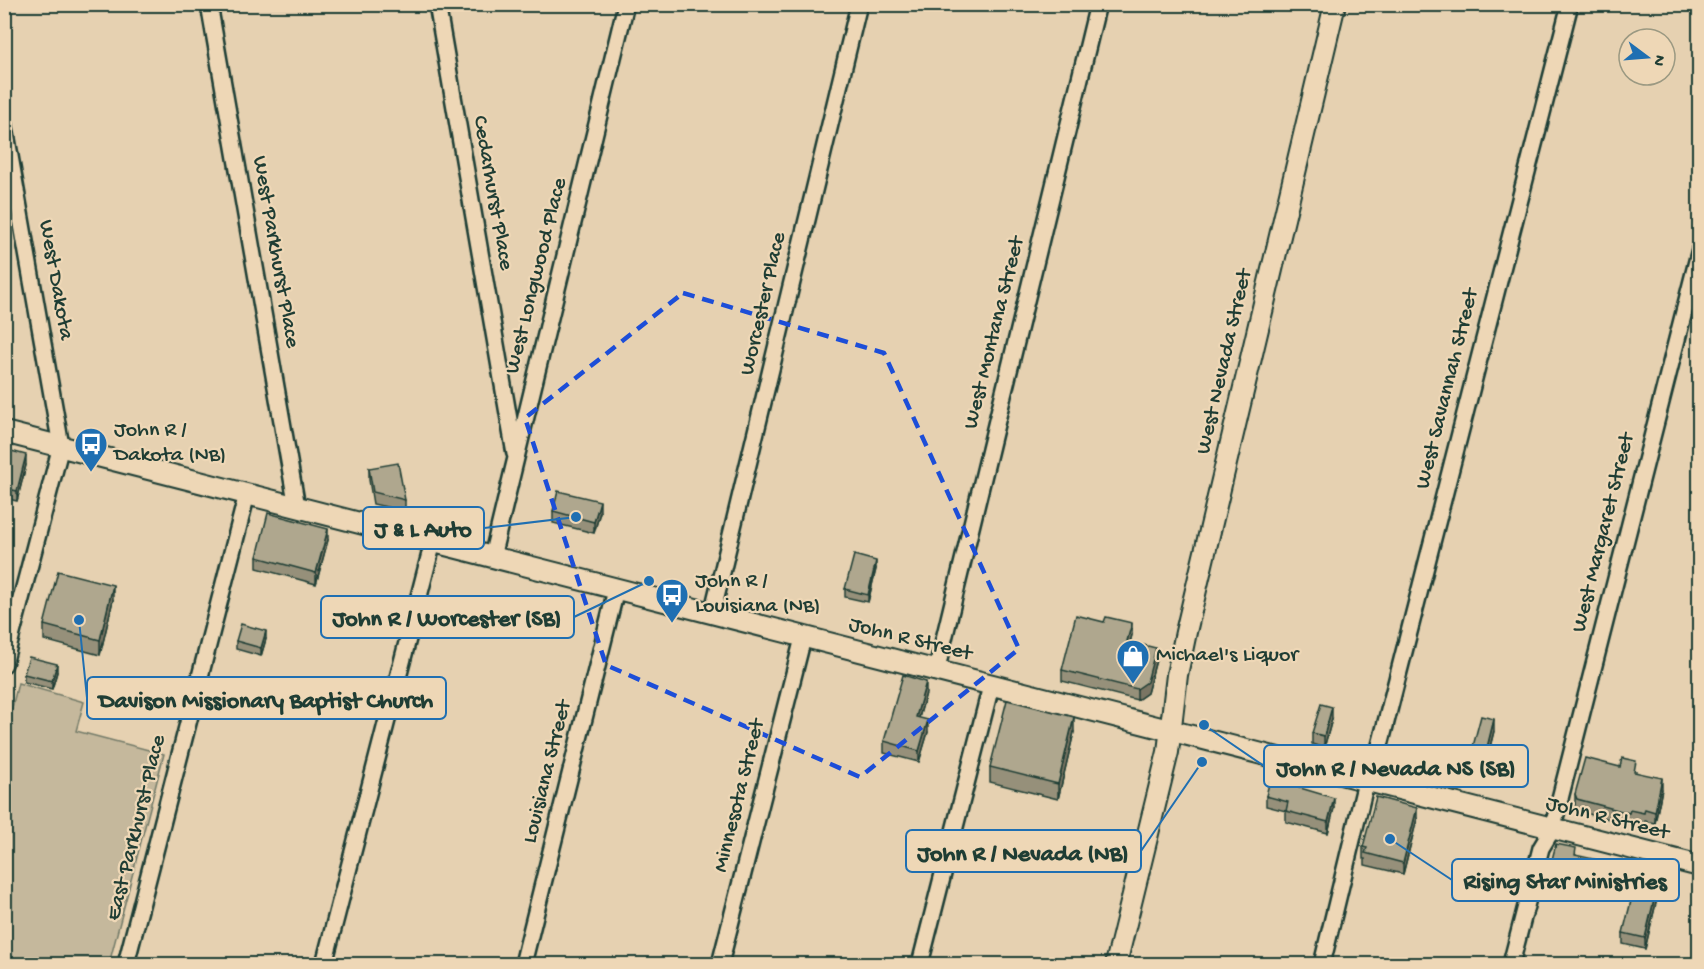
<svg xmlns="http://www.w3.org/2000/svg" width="1704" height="969" viewBox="0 0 1704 969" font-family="'Gochi Hand',sans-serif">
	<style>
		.green { fill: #c5b89c; stroke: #727a68; stroke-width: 1.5 }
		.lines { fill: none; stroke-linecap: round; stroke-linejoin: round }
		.street-casing { stroke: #1f3d34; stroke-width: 20 }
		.secondary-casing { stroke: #1f3d34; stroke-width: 24 }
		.street { stroke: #eed7b6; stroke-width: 15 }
		.secondary { stroke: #eed7b6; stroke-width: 20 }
		.wall { fill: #96907a; stroke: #1f3d34; stroke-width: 1.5 }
		.shaded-wall { fill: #7a7563; stroke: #1f3d34; stroke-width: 1.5 }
		.building { fill: #afa78e; stroke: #1f3d34; stroke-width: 1.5 }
		.marked { fill: none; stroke: #1d4ed8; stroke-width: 4.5; stroke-dasharray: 12 8; stroke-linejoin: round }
		.labels { text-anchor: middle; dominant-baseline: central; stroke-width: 4.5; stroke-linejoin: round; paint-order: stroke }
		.street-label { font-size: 22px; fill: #1f3d34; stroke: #eed7b6 }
		.poi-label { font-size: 22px; fill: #1f3d34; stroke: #eed7b6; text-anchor: start }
		.leader { fill: none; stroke: #1f6fb2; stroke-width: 2 }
		.callout-dot { fill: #1f6fb2; stroke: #eed7b6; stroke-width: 2 }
		.callout { fill: #eed7b6; stroke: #1f6fb2; stroke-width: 2 }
		.callout-label { font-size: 24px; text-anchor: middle; font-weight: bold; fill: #1f3d34 }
	</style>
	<rect width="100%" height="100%" fill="#e6d1b1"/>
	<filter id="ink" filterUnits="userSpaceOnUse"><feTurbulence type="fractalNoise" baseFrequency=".0167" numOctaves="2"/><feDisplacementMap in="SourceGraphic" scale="12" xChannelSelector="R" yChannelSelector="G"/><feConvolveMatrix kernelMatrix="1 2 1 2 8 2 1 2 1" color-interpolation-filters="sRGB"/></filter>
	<g filter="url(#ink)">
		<path class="green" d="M18,683L84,702L76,731L164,754L109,964H5V737Z"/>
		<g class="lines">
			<g class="street-casing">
				<path id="street" d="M209,4L297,507
					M437,4L515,454
					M4,122L61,446L4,664
					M492,557L626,4
					M712,614L859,4
					M936,672L1098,4
					M126,964L247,494
					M324,964L433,542
					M523,964L616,590
					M720,964L803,638
					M920,964L991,686
					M1322,964L1366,782L1375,765L1570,4
					M1511,964L1541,848L1552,830L1700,249"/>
			</g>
			<g class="secondary-casing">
				<path id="secondary" d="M4,432L1700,866
					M1116,964L1168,752L1177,675L1186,632L1335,4"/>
			</g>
			<use href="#street" class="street"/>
			<use href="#secondary" class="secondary"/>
		</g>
		<path class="wall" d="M4,449L26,465L17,501L4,498Z
			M369,468L405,500V511L373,504L369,480Z
			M553,511L600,512L594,533L553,523Z
			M328,540L316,584L257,568V557Z
			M876,569L868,602L845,597V589Z
			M113,600L100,655L44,640V625Z
			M1132,635L1130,642L1156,660L1147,693L1137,700L1062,681V670Z
			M266,639L261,656L236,649V641Z
			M57,672L52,689L24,682V674Z
			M926,693L919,718L928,732L919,762L884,753V741Z
			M1332,719L1324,748L1312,744V733Z
			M1494,731L1480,787L1466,784V773Z
			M1074,732L1058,799L990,782V767Z
			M1636,772L1662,789L1655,823L1645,821L1644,824L1630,821L1629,824L1577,811L1575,806V794Z
			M1266,796L1334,808L1328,833L1286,822V811L1266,806Z
			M1417,819L1403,874L1365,865V859H1363V847Z
			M1576,855L1598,870L1594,895L1548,884V875Z
			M1661,882L1645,949L1623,944V933Z"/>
		<path class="shaded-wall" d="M26,455V465L17,501V491Z
			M600,501V512L594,533V522Z
			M328,529V540L316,584V573Z
			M876,561V569L868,602V595Z
			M113,585V600L100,655V640Z
			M1132,623V635L1127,653V641Z
			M266,631V639L261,656V648Z
			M1156,648V660L1147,693L1137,700V689Z
			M57,664V672L52,689V681Z
			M926,682V693L916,728V717Z
			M1332,707V719L1324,748V736Z
			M1074,717V732L1058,799V784Z
			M1494,719V731L1480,787V776Z
			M928,720V732L919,762V751Z
			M1662,778V789L1655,823V812Z
			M1334,798V808L1328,833V822Z
			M1417,808V819L1403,874V863Z
			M1598,860V870L1594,895V885Z
			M1661,870V882L1645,949V938Z"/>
		<path class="building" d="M4,449L26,455L17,491L4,488Z
			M398,463L405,500L373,492L369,468Z
			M558,491L600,501L594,522L553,511Z
			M268,513L328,529L316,573L257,557Z
			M854,555L876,561L868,595L845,589Z
			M58,571L113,585L100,640L44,625Z
			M1076,615L1104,622L1106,617L1132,623L1127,641L1156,648L1147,682L1137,689L1062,670Z
			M241,624L266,631L261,648L236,641Z
			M29,657L57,664L52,681L24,674Z
			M903,675L926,682L916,717L928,720L919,751L884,741Z
			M1007,700L1074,717L1058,784L990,767Z
			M1321,704L1332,707L1324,736L1312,733Z
			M1481,716L1494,719L1480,776L1466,773Z
			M1585,758L1620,767L1622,758L1636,761L1634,772L1662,778L1655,812L1645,809L1644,813L1630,810L1629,813L1577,799L1575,794Z
			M1270,779L1334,798L1328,822L1286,811L1288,802L1266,796Z
			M1376,797L1417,808L1403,863L1365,853L1367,848L1363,847Z
			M1556,844L1576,848L1575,855L1598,860L1594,885L1548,875Z
			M1640,865L1661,870L1645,938L1623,933Z"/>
	</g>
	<path class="marked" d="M683,293L884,353L1019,649L860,777L606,665L525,418Z"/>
	<defs>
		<g id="bus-pin" transform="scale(1.725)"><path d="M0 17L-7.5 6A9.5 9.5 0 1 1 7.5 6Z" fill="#1f6fb2" stroke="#eed7b6"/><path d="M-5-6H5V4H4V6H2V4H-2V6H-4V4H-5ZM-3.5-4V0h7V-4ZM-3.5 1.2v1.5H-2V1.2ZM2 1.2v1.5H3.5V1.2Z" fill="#fff"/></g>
		<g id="shop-pin" transform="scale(1.725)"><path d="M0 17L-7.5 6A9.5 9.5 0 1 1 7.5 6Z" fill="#1f6fb2" stroke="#eed7b6"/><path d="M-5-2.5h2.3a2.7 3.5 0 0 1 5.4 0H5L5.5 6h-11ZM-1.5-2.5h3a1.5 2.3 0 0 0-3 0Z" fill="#fff"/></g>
	</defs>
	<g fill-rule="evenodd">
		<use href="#bus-pin" x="91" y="444"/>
		<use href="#bus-pin" x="672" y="595"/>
		<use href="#shop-pin" x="1133" y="656"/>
	</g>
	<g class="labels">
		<g class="street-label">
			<text transform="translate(492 193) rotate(80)">Cedarhurst Place</text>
			<text transform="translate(275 252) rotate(80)">West Parkhurst Place</text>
			<text transform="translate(537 276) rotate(-76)">West Longwood Place</text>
			<text transform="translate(55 280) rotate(80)">West Dakota</text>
			<text transform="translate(764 304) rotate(-77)">Worcester Place</text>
			<text transform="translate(995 333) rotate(-76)">West Montana Street</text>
			<text transform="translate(1225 362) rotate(-77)">West Nevada Street</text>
			<text transform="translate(1448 389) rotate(-76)">West Savannah Street</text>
			<text transform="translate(1604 533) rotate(-76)">West Margaret Street</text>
			<text transform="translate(910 640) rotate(14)">John R Street</text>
			<text transform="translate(548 772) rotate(-76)">Louisiana Street</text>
			<text transform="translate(740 796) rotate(-76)">Minnesota Street</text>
			<text transform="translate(1607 819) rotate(14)">John R Street</text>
			<text transform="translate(137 828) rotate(-76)">East Parkhurst Place</text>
		</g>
		<g class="poi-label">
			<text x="114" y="431">John R /<tspan x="114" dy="25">Dakota (NB)</tspan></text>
			<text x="695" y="582">John R /<tspan x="695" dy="25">Louisiana (NB)</tspan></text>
			<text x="1156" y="656">Michael's Liquor</text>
		</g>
	</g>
	<path class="leader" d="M576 517L484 528M649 581L574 617M79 620L87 698M1204 725L1264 766M1202 762L1141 851M1390 839L1452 880"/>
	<g class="callout-dot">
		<circle cx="576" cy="517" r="6"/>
		<circle cx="649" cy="581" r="6"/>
		<circle cx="79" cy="620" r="6"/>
		<circle cx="1204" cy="725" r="6"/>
		<circle cx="1202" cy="762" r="6"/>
		<circle cx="1390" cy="839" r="6"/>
	</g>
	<g class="callout">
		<rect x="363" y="507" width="121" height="42" rx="6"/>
		<rect x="321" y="596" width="253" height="42" rx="6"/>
		<rect x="87" y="677" width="359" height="42" rx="6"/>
		<rect x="1264" y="745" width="264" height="42" rx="6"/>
		<rect x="906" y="830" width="235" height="42" rx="6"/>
		<rect x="1452" y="859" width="227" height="42" rx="6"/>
	</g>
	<g class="callout-label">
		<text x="423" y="536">J &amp; L Auto</text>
		<text x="447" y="625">John R / Worcester (SB)</text>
		<text x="266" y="707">Davison Missionary Baptist Church</text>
		<text x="1396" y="775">John R / Nevada NS (SB)</text>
		<text x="1023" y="860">John R / Nevada (NB)</text>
		<text x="1565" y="888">Rising Star Ministries</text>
	</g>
	<rect width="1704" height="969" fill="none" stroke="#eed7b6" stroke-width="24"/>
	<rect x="12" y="12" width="1680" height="945" fill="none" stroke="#1f3d34" stroke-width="2" filter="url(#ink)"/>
	<g transform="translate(1647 57) rotate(106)"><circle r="28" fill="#eed7b6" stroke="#9b9982" stroke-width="1.5"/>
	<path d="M0-4.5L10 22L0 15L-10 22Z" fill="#1f6fb2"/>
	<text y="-9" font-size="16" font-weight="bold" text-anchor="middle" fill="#1f3d34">N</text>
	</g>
</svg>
